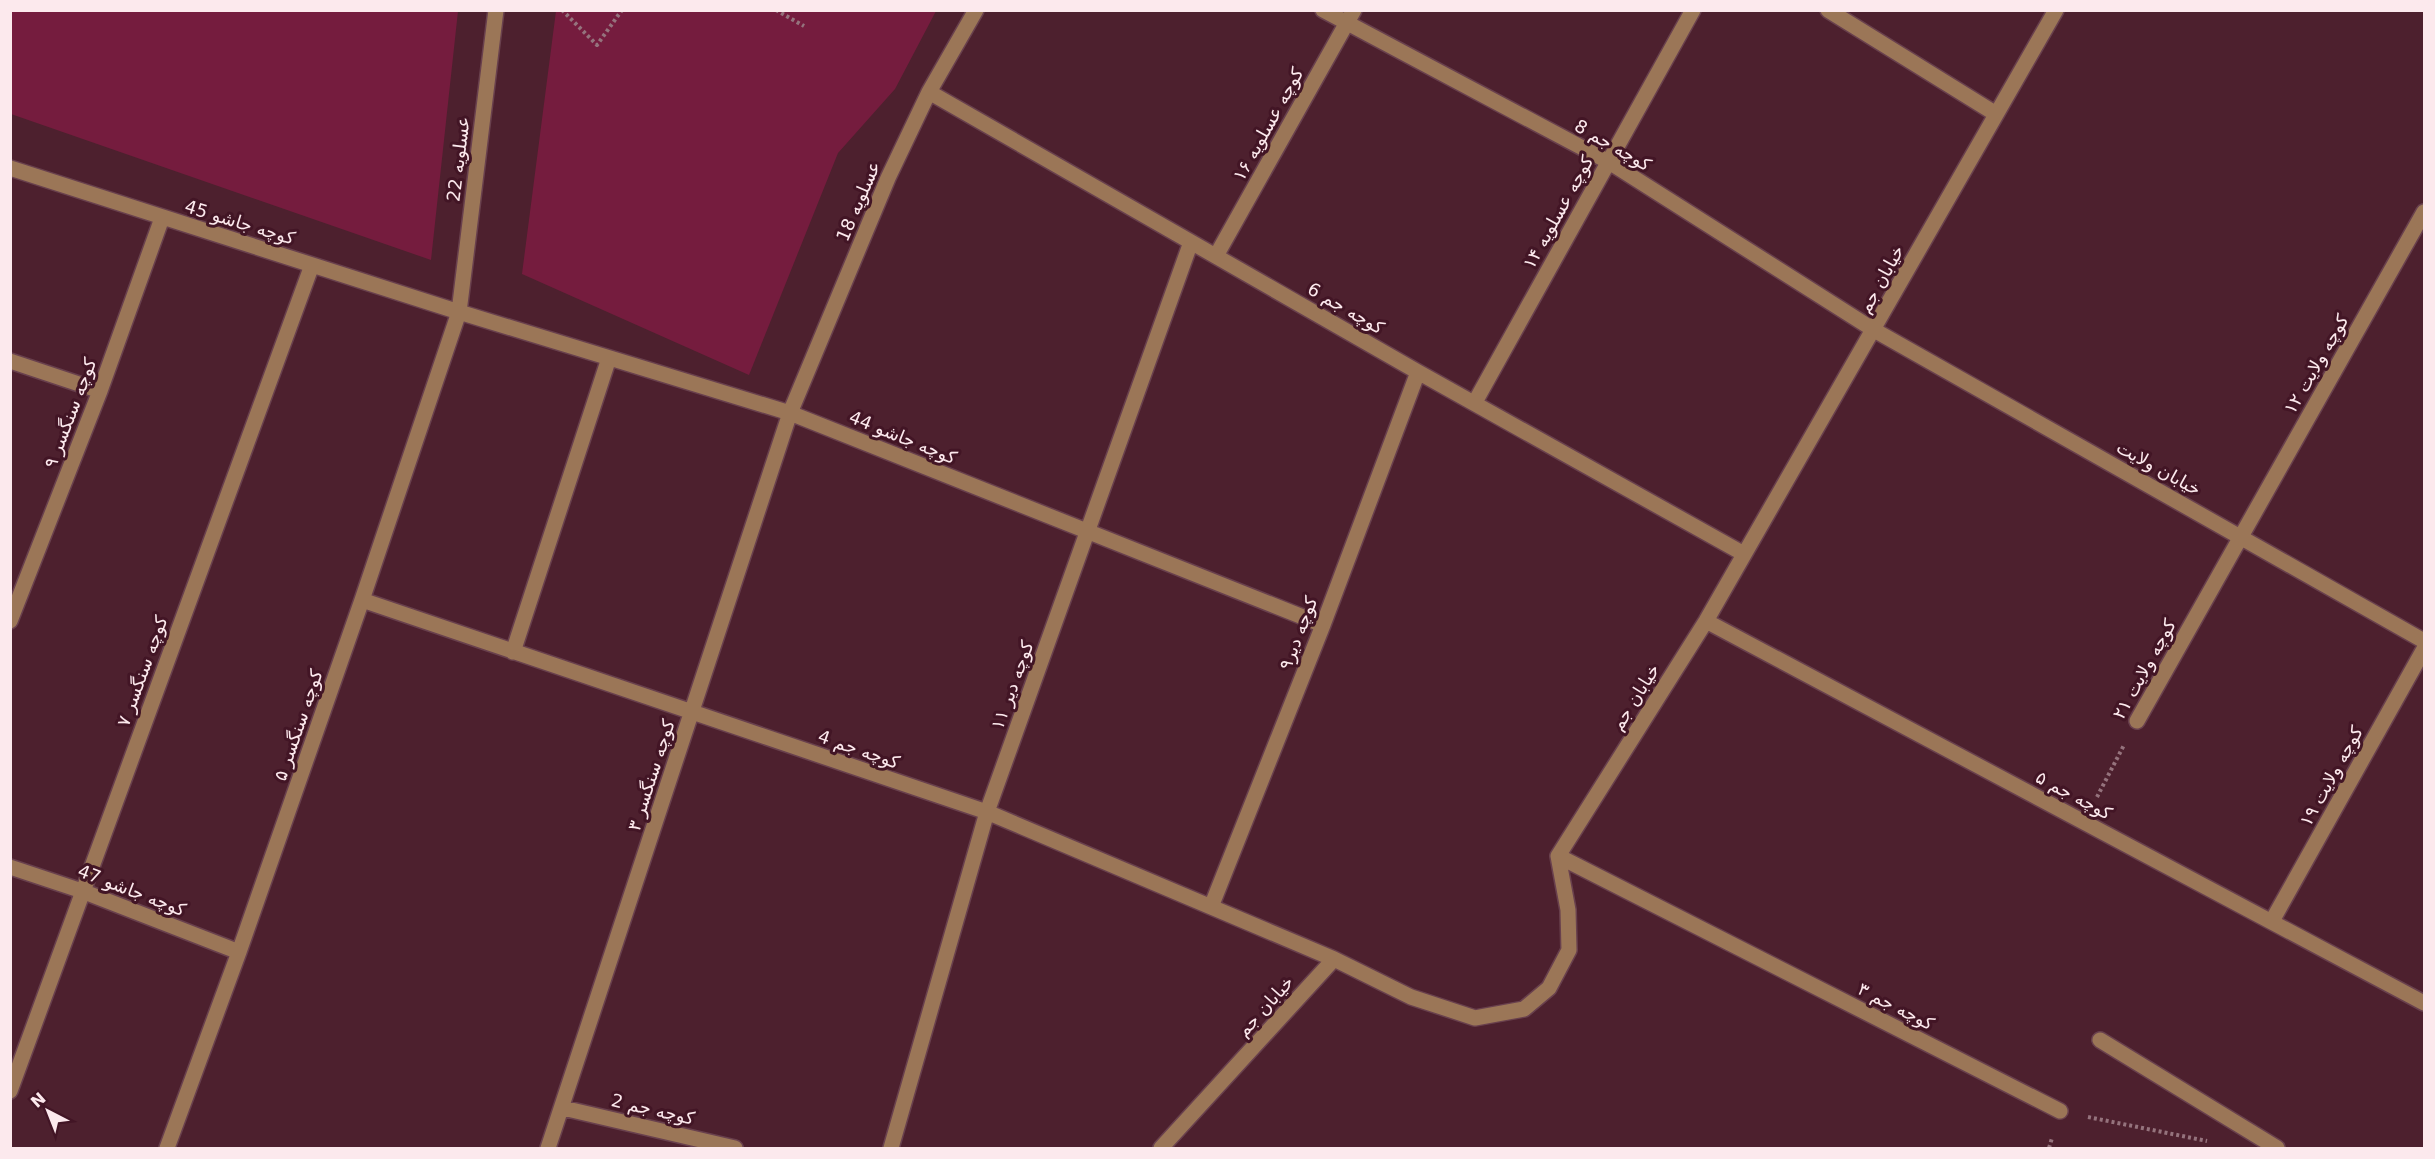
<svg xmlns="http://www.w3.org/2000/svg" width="2435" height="1159" viewBox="0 0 2435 1159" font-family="'DejaVu Sans','Noto Naskh Arabic',sans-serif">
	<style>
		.park { fill: #751c3e }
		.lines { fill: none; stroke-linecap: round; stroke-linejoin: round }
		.minor-casing { stroke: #69404d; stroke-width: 18 }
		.path { stroke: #95737d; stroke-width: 4; stroke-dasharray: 3 3; stroke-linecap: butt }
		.minor { stroke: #9b7657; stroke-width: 15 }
		.labels { text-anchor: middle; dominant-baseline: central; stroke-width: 6; stroke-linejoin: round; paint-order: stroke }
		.street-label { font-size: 18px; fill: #fce9ed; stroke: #421525 }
	</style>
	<rect width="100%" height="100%" fill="#4d202e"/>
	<path class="park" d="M11,10L458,11L431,260L11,114Z
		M556,11H936L895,89L838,153L749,375L522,274Z"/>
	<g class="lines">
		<g class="minor-casing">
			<path id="minor" d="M1323,10L1609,162L1874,330L2424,641
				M1828,10L1996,114
				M929,92L1418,372L1744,554
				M10,168L459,312L790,413L1323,625
				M1216,256L1354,10
				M10,361L100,391
				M1475,402L1693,10
				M362,600L987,812L1334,959
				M10,621L100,391L162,218
				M1706,621L2424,1003
				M513,652L609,358
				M2137,721L2424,212
				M1558,856L2060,1111
				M10,867L82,891L239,952
				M1211,907L1323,625L1418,372
				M2272,921L2424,649
				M2100,1040L2277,1148
				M10,1091L312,265
				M563,1108L735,1148
				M167,1148L239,952L362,600L459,312L496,10
				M548,1148L790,413L888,178L929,92L976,10
				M891,1148L987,812L1191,242
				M1161,1148L1334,959L1411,997L1475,1018L1524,1009L1549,988L1569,950L1568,910L1558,856L1706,621L2056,10"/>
		</g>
		<path class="path" d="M562,10L597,45L622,10
			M776,10L804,26
			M2097,797L2124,745
			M2088,1117L2207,1141
			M2049,1148L2052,1138"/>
		<use href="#minor" class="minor"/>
	</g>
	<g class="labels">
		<g class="street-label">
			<text transform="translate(1268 124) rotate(-61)">کوچه عسلویه ۱۶</text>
			<text transform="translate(1613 145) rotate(30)">کوچه جم 8</text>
			<text transform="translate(458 159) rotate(-83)">عسلویه 22</text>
			<text transform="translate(858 201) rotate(-67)">عسلویه 18</text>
			<text transform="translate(1558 212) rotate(-61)">کوچه عسلویه ۱۴</text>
			<text transform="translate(240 222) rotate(17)">کوچه جاشو 45</text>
			<text transform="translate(1881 279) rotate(-61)">خیابان جم</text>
			<text transform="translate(1346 308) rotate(30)">کوچه جم 6</text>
			<text transform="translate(2316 364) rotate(-60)">کوچه ولایت ۱۲</text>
			<text transform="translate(70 413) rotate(-69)">کوچه سنگسر ۹</text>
			<text transform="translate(903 437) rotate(22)">کوچه جاشو 44</text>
			<text transform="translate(2159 468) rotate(29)">خیابان ولایت</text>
			<text transform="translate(1298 633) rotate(-69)">کوچه دیر۹</text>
			<text transform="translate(2144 669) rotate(-61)">کوچه ولایت ۲۱</text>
			<text transform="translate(142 671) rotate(-70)">کوچه سنگسر ۷</text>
			<text transform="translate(1012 685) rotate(-70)">کوچه دیر ۱۱</text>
			<text transform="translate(1635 697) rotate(-58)">خیابان جم</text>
			<text transform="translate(298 725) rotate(-71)">کوچه سنگسر ۵</text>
			<text transform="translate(859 749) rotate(19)">کوچه جم 4</text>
			<text transform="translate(651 775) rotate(-72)">کوچه سنگسر ۳</text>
			<text transform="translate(2331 776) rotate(-61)">کوچه ولایت ۱۹</text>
			<text transform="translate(2074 795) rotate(28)">کوچه جم ۵</text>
			<text transform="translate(132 890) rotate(21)">کوچه جاشو 47</text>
			<text transform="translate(1265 1006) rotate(-48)">خیابان جم</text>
			<text transform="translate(1896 1006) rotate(27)">کوچه جم ۳</text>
			<text transform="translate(653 1109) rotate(13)">کوچه جم 2</text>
		</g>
	</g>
	<rect width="2435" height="1159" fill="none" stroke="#fce9ed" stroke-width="24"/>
	<g transform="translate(48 1111) rotate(318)" stroke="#421525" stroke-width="4.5" paint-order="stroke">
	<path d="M0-4.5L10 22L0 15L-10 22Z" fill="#fce9ed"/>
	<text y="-9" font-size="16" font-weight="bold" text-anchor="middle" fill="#fce9ed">N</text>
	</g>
</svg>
